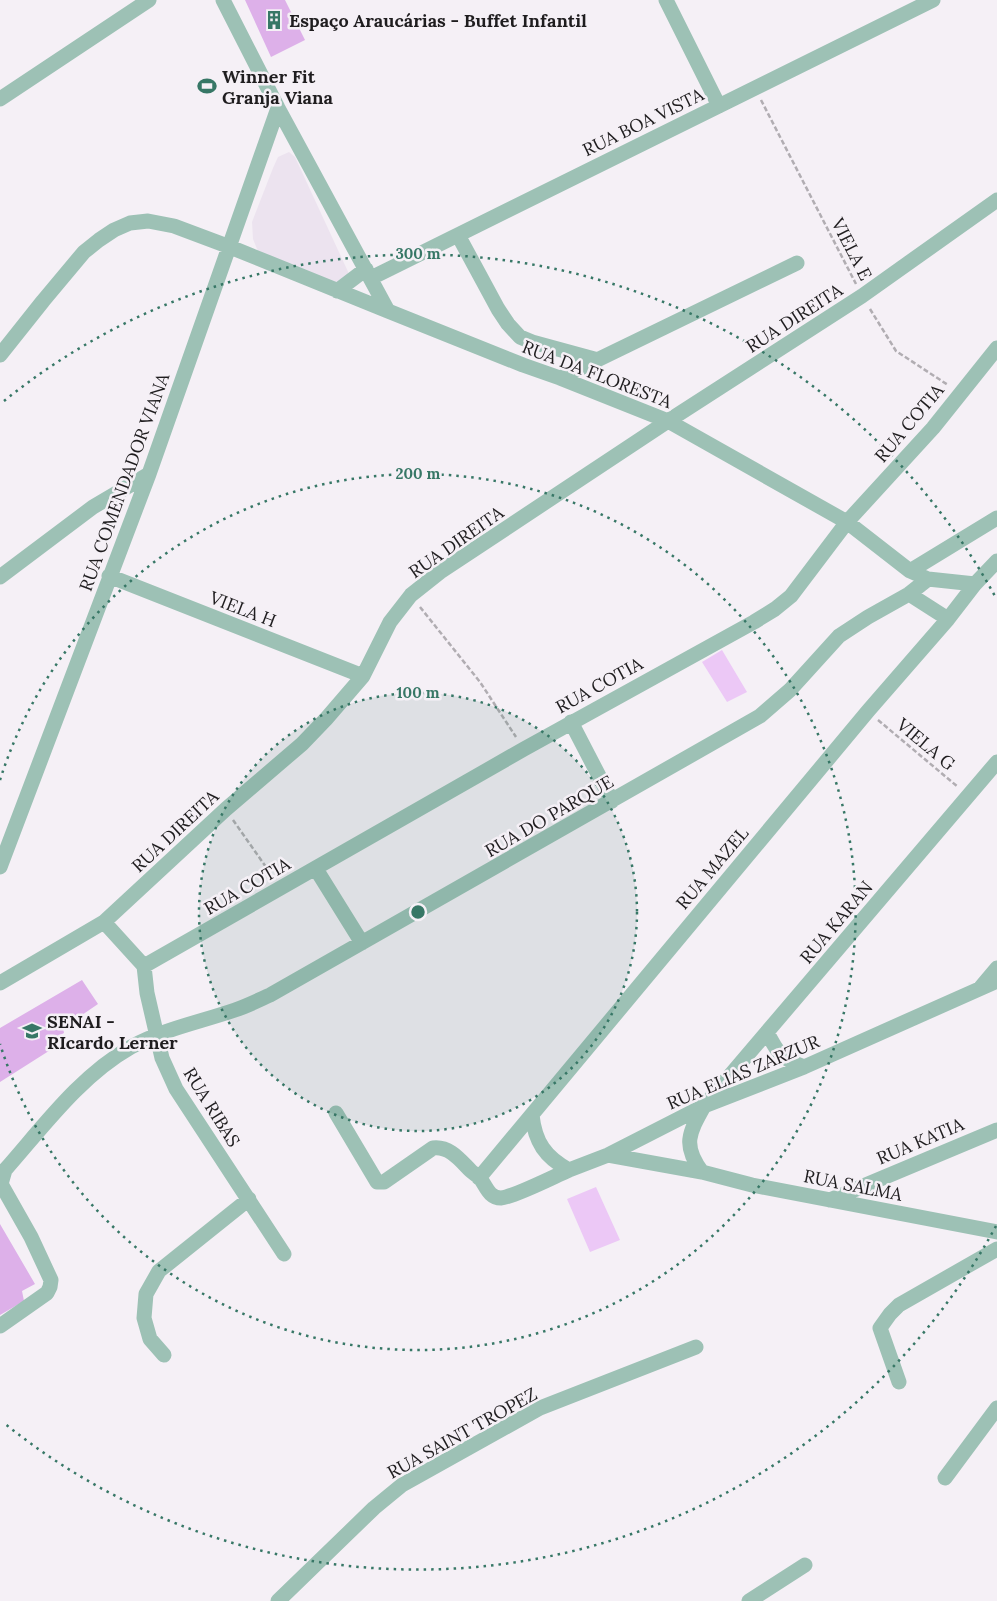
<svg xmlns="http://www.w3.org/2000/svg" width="997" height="1601" viewBox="0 0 997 1601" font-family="Lora,serif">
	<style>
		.built { fill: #ece3ef }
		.green { fill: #ecc8f6 }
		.building { fill: #ddb0e9 }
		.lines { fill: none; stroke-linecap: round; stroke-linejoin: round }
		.path { stroke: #b1adb2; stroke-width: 2.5; stroke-dasharray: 5 2.5; stroke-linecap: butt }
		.minor { stroke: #9dc1b5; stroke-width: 15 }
		.ring { fill: none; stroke: #377766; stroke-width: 2.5; stroke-dasharray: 2.5 5 }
		.labels { text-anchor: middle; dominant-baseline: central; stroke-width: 5; stroke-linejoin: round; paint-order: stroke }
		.poi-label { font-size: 18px; font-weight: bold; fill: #1f1d1f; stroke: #f5f0f6; text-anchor: start }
		.street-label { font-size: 18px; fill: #1f1d1f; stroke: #f5f0f6 }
		.centre { fill: #377766; stroke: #f5f0f6; stroke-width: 2.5 }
		.ring-label { font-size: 15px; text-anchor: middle; font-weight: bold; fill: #377766; stroke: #f5f0f6; stroke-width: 5; stroke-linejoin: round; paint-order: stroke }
	</style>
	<rect width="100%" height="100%" fill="#f5f0f6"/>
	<path class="built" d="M289,152L295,157L350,276L338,285L259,254L253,239L252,222L273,168L278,157Z"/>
	<path class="green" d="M722,650L747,692L727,702L702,662Z
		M596,1187L620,1240L590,1252L567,1199Z"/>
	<path class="building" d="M245,0H285L305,40L271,57Z
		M82,980L98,1004L63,1028L64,1033L50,1040L52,1049L0,1082V1028Z
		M0,1224L35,1284L22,1291L24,1301L0,1315Z"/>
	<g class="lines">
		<path class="path" d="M761,100L856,284
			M870,309L896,351L948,385
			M420,607L480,682L516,737
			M878,720L958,787
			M233,820L273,877"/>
		<path class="minor" d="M223,0L278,108L388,311
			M666,0L719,106
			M0,99L149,0
			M458,235L498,309L508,324L520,337L532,342L598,360
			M371,278L933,0
			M337,291L366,269
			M0,355L43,301L84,252L99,240L114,230L130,223L148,221L174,226L230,247L388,311L523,365L560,378L668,421L847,522L910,571L928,579L975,584
			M560,378L797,263
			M910,571L997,518
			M109,576L363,676
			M0,577L93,507L149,474
			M909,594L948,619
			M571,722L612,801
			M0,867L149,474L278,108
			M316,869L362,943
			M104,922L144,966L147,993L162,1058L176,1089L284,1254
			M144,966L524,749L754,622L775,609L791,596L847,522L933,428L997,348
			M0,983L104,922L226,809L302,744L326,719L363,676L390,622L411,595L440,572L668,421L862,296L997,200
			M981,987L997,968
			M767,1032C778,1054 781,1058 804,1067
			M336,1113L377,1182H384L433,1148C450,1146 460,1160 471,1171C473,1173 477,1175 480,1178C486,1186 489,1198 501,1198C514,1197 555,1176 569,1170
			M532,1115C535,1142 545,1157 569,1170L608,1155L704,1106L804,1067L997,981
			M608,1155L702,1172L752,1185L997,1232
			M702,1172C682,1145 689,1133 704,1106L997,762
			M479,1178L868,711L948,619L975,584L997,561
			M830,1200L997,1130
			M0,1326L47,1293L50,1287L51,1280L31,1237L1,1184L5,1170C43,1127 80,1076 131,1047C164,1029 200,1022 235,1010C247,1006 259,1000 270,995L760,716L790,690L839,636L868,617L909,594L928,579
			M164,1355L150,1339L144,1318L146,1294L159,1271L249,1199
			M899,1382L880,1328L890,1314L899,1305L997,1249
			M945,1478L997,1408
			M278,1601L374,1508L402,1485L540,1408L696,1347
			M749,1601L805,1565"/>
	</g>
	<circle cx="418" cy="912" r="219" fill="#377766" fill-opacity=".12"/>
	<g class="ring">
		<circle cx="418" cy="912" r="219"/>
		<path d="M0 780A438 438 0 1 1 0 1044"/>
		<path d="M996 1226A658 658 0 0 1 4 1423M4 401A658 658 0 0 1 996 598"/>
	</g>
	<defs>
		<g id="building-bare" transform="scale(1.5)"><path d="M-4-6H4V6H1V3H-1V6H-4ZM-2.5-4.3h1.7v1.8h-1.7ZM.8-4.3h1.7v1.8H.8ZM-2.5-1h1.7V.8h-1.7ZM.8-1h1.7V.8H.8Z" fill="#377766" stroke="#f5f0f6" stroke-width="2.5" paint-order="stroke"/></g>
		<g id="stadium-bare" transform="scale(1.5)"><path d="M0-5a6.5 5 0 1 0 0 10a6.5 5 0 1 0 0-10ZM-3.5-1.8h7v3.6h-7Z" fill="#377766" stroke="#f5f0f6" stroke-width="2.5" paint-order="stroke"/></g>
		<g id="university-bare" transform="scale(1.5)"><path d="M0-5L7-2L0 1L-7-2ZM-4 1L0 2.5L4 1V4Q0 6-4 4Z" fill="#377766" stroke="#f5f0f6" stroke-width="2.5" paint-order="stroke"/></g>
	</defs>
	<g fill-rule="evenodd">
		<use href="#building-bare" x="274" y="20"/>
		<use href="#stadium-bare" x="207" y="86"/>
		<use href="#university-bare" x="32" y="1031"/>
	</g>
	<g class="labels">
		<g class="poi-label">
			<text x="289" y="20">Espaço Araucárias - Buffet Infantil</text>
			<text x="222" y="76">Winner Fit<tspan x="222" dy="21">Granja Viana</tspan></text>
			<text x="47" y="1021">SENAI -<tspan x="47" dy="21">RIcardo Lerner</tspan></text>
		</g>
		<g class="street-label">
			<text transform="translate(643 122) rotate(-26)">RUA BOA VISTA</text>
			<text transform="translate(852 249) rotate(63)">VIELA E</text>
			<text transform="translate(794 318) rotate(-33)">RUA DIREITA</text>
			<text transform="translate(597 374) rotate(21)">RUA DA FLORESTA</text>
			<text transform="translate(909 423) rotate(-50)">RUA COTIA</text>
			<text transform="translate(124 482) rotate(-70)">RUA COMENDADOR VIANA</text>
			<text transform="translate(456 542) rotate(-35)">RUA DIREITA</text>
			<text transform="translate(243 609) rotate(21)">VIELA H</text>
			<text transform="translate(599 685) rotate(-29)">RUA COTIA</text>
			<text transform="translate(926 744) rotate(40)">VIELA G</text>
			<text transform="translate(549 816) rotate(-30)">RUA DO PARQUE</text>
			<text transform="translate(175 831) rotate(-43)">RUA DIREITA</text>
			<text transform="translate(712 868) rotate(-50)">RUA MAZEL</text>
			<text transform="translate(247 886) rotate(-30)">RUA COTIA</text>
			<text transform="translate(836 922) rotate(-50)">RUA KARAN</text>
			<text transform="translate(743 1072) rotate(-23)">RUA ELIAS ZARZUR</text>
			<text transform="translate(212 1107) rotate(58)">RUA RIBAS</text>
			<text transform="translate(920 1141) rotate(-23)">RUA KATIA</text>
			<text transform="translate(853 1185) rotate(11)">RUA SALMA</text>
			<text transform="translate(462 1433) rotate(-29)">RUA SAINT TROPEZ</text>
		</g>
	</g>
	<circle cx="418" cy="912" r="8" class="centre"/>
	<g class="ring-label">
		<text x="418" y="259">300 m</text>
		<text x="418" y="479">200 m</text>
		<text x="418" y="698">100 m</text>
	</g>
</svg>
